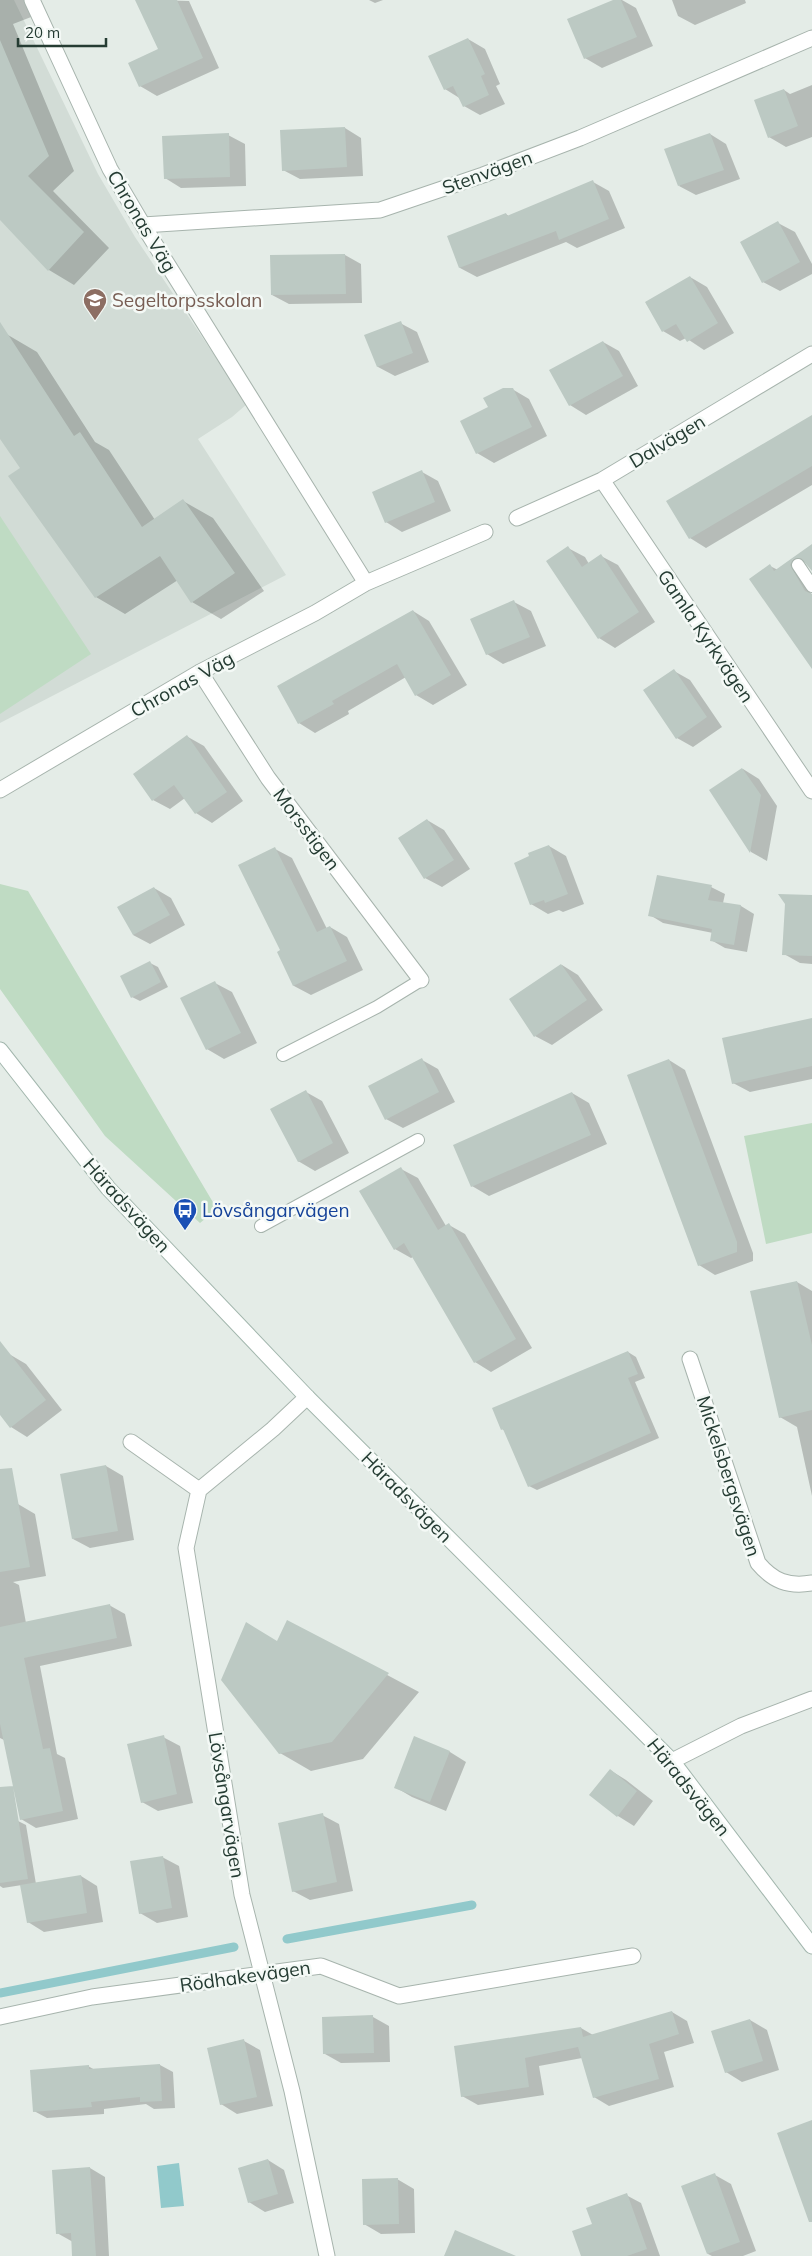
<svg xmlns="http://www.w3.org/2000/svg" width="812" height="2256" viewBox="0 0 812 2256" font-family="Mulish,sans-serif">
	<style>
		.built { fill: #d2dcd6 }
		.green { fill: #bfdbc3 }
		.water { fill: #91c9cb }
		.shadow { fill: #0003 }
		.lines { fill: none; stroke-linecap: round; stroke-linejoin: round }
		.stream { stroke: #91c9cb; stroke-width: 9 }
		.building { fill: #bcc9c3 }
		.lane-casing { stroke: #a7b4ad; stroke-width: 14 }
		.street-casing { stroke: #a7b4ad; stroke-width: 17 }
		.secondary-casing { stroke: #a3b7ae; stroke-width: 17 }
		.lane { stroke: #fff; stroke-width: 12 }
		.street { stroke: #fff; stroke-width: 15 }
		.secondary { stroke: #fff; stroke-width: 15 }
		.labels { text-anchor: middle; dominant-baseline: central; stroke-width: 5; stroke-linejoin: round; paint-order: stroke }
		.street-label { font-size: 19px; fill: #253c33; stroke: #f4f9f6 }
		.education-label { font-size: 19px; fill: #785e54; stroke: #f4f9f6; text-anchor: start }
		.transit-label { font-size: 19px; fill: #164399; stroke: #f4f9f6; text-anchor: start }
	</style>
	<rect width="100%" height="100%" fill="#e4ece7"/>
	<path class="built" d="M0,0H14L98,174L135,237L247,404L232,417L198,439L286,575L0,723Z"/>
	<path class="green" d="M0,516L91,654L0,714Z
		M0,884L28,891L217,1209L200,1223L105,1136L0,989Z
		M812,1123V1233L766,1244L744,1136Z"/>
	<path class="water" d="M179,2163L184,2206L161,2208L157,2166Z"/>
	<path class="shadow" d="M0,0H33L39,14L13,24L74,171L53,191L109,248L74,285L49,270L0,218Z
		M153,0L189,1L219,68L157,96L140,86L160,50Z
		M369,0H383L375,3Z
		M617,0H622L636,8L653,46L602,68L585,58Z
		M672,0H745L746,3L695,25L678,16Z
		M468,39L485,49L500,84L496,86L505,104L480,115L464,106L461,99L445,89Z
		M812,85V137L786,147L769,137L784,90L790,94Z
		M345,128L361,138L363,176L300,179L283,170Z
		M710,134L726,144L740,179L696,195L679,186Z
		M228,135L245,144L246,186L181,188L165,178Z
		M593,182L609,191L625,228L577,248L566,242L477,277L460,268L448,237L506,214L510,217Z
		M778,223L795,232L812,264V274L780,291L763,282Z
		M345,255L361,264L362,303L289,304L272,295Z
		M690,277L707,287L734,333L704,350L686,338L680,341L663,331L646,303Z
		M400,323L417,332L429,362L395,376L378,367L366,336Z
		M8,335L37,352L95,442L109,450L155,520L183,501L213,518L264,591L221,619L192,602L178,580L125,614L96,597L22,468L0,436V340Z
		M603,342L619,351L638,386L586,415L570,405Z
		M512,389L529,399L547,436L494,463L477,453Z
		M812,416V485L706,548L690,538Z
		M422,472L438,481L451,511L402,532L386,522Z
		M812,546V570L806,561L801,563L799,575L812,595V667L770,566L778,570Z
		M568,548L585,557L589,564L601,556L618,565L655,622L615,648L599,638Z
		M514,602L531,611L546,646L503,664L487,654Z
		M413,611L429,621L467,685L433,705L416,695L406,677L348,711L349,714L315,733L299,723Z
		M674,671L690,680L722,727L693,747L677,738Z
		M188,737L204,746L243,801L212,823L196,813L185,798L170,809L153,800Z
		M743,769L759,779L777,806L767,861L751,852L711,791Z
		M427,820L444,830L470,869L442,887L425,878Z
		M549,846L566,856L584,904L563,912L559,910L548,914L531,904Z
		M275,849L292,858L327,929L330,927L347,937L363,970L311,995L294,986L278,952L282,951Z
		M711,887L725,894L723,903L741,906L754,914L747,952L725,948L711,940L713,933L663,923L650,915Z
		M154,888L171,898L185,925L150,944L133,935Z
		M812,897V964L800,963L784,954Z
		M150,963L158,967L168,987L140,1001L132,997Z
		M562,965L578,975L603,1010L552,1045L535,1036Z
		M215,983L232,992L257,1043L224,1059L207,1049L182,999Z
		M812,1019V1079L750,1092L733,1083Z
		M422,1060L438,1069L455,1102L403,1128L386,1119Z
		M669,1060L685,1070L753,1253V1261L715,1275L699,1265Z
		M306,1092L322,1101L349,1153L315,1171L298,1161Z
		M572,1093L589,1103L607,1144L489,1196L472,1186Z
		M401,1169L418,1178L446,1226L449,1225L465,1234L532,1348L491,1372L475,1362L413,1257L411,1258L395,1249Z
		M797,1282L812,1291V1496L797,1427L780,1417Z
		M628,1352L636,1357L645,1378L635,1382L659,1438L537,1490L529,1486L505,1431L502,1429Z
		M9,1354L26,1364L62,1410L27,1437L11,1427L0,1413V1361Z
		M106,1466L123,1476L134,1540L90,1548L73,1539Z
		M18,1504L35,1514L46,1576L13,1582L19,1585L26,1623L109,1605L125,1614L132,1646L40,1666L57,1754L65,1758L78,1819L36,1828L21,1819L4,1740L0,1738V1508Z
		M288,1622L419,1692L363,1759L311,1771L280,1753L278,1642Z
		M163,1737L180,1746L193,1803L158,1811L142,1802Z
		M415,1738L450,1752L466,1762L446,1811L412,1797L395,1787Z
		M610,1770L626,1780L653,1801L634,1826L618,1816L591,1795Z
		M322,1815L339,1824L353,1891L310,1900L293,1891Z
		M18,1821L26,1825L36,1884L81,1876L97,1886L103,1922L44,1932L28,1922L22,1885L3,1888L0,1886V1824Z
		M162,1857L179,1866L188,1917L157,1923L140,1913Z
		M672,2012L687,2021L694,2043L664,2052L674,2087L609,2106L594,2097L582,2058L539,2066L544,2095L478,2105L462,2096L455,2047L581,2028L593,2035Z
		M373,2017L389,2026L390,2062L341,2063L325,2054Z
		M750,2020L767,2030L779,2070L742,2082L726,2072Z
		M244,2041L260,2050L273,2106L237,2114L221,2104Z
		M160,2065L173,2072L175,2108L154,2109L146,2104L104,2109V2114L47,2118L34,2111L88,2066L95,2070Z
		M268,2160L284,2170L294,2203L265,2212L249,2202Z
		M90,2168L105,2177L109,2256H73V2242L57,2233L53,2171Z
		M715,2175L731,2184L756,2251L743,2256H712L708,2254Z
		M397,2179L414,2189L415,2233L381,2234L364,2224Z
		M626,2195L641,2203L660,2256H582L593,2225Z"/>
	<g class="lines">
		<path class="stream" d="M287,1939L472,1905
			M0,1993L234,1947"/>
	</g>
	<path class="building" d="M135,0H177L203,58L139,87L128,63L158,49Z
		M613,0H621L637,37L584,59L567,19Z
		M468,38L485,74L481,76L489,95L463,107L453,86L444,90L428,56Z
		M0,40L49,156L28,176L84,232L48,271L0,220Z
		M784,89L798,126L768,138L754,100Z
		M345,127L347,167L282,171L280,130Z
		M229,133L230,177L164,179L162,136Z
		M710,133L724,170L678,186L664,149Z
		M593,180L609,219L559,240L556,231L459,268L447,236L506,213L507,216Z
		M778,221L800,262L762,283L740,242Z
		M345,254L346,294L271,295L270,255Z
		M690,276L718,323L687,342L676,324L662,332L645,302Z
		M401,321L413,353L377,367L364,335Z
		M0,322L74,436L80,432L142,527L183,499L235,573L191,603L160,556L95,598L8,476L20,468L0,439Z
		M603,341L623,376L569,406L549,370Z
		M503,388H513L532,427L476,454L460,421L488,407L483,398Z
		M812,415V466L689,539L666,501Z
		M422,470L435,502L385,523L372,492Z
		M812,544V571L801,558L793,559L790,565L805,591L812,594V669L749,579L770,564L774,571Z
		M568,546L582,567L601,554L639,612L598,639L546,561Z
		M514,600L530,637L486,655L470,619Z
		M413,610L451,675L415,696L397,664L332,701L334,704L298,724L277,686Z
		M674,669L707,717L676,739L643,690Z
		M187,735L227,792L195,814L174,785L152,801L133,774Z
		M742,768L761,795L750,853L709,790Z
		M427,819L454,860L424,879L398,838Z
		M549,845L568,894L545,903L544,900L530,905L514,863L529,856L528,853Z
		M275,847L317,932L330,926L347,961L293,986L277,952L280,950L238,865Z
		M657,875L712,885L708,900L741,905L734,945L710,941L712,929L648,916Z
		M154,887L170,915L133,935L117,907Z
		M778,894L812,895V956L782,955L785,904Z
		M150,961L161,982L131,998L120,976Z
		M561,964L587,1000L534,1037L509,999Z
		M215,981L241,1033L206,1050L180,998Z
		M812,1018V1066L732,1084L722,1038Z
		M422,1058L439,1092L385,1120L368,1086Z
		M669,1059L737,1242V1252L698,1266L627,1075Z
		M306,1090L333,1143L298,1162L270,1109Z
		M572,1092L591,1135L471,1187L453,1145Z
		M401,1167L438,1230L449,1223L516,1339L474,1363L404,1243L394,1250L359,1191Z
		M797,1281L812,1345V1410L779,1418L750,1291Z
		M0,1341L46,1400L10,1428L0,1415Z
		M628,1351L638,1374L628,1378L651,1433L528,1487L503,1429L501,1430L492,1408Z
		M106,1465L118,1531L72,1539L60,1474Z
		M12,1468L30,1567L0,1572V1469Z
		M110,1604L117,1638L24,1658L43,1749L50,1748L63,1811L20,1820L0,1724V1627Z
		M287,1620L389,1673L332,1742L279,1754L221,1680L246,1622L277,1641Z
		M164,1735L177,1794L141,1803L127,1744Z
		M414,1736L450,1751L430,1802L394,1788Z
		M610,1769L637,1791L617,1817L589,1795Z
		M13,1786L28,1879L0,1883V1787Z
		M323,1813L337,1882L292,1892L278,1823Z
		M163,1856L172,1908L139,1914L130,1861Z
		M81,1875L87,1913L27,1923L20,1885Z
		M672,2011L679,2034L649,2044L659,2079L593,2098L578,2047L525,2058L529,2087L461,2097L454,2046L581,2027L583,2037Z
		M373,2015L374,2053L323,2054L322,2017Z
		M750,2019L763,2061L725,2073L711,2031Z
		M244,2039L257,2097L220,2105L207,2048Z
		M160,2064L162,2101L140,2102V2097L91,2102L92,2107L33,2112L30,2070L89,2065V2069Z
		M812,2120V2222H809L777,2133Z
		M268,2159L278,2194L248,2203L238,2168Z
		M90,2167L96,2256H72L71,2233L56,2234L52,2170Z
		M715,2173L740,2242L707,2254L681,2186Z
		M398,2178L399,2224L363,2225L362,2179Z
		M627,2193L647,2249L627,2256H581L572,2231L592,2224L586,2208Z
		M455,2230L516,2256H444Z"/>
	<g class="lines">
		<g class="lane-casing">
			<path id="lane" d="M798,565L812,586
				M283,1055L377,1007L421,980
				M261,1226L418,1140"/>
		</g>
		<g class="street-casing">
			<path id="street" d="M143,225L380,210L483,175L580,138L812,38
				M602,480L812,791
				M517,518L602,480L812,354
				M366,583L485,532
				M200,672L268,778L421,980
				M0,790L200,672L315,613L366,583L143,225L110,169L32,0
				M690,1359L758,1563C773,1581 788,1587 812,1583
				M307,1397L273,1429L199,1490L186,1548L242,1895L292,2091L327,2256
				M131,1442L199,1490
				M672,1761L741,1726L812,1699
				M0,2017L92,1997L321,1966L399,1996L633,1956"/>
		</g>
		<g class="secondary-casing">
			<path id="secondary" d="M0,1050L108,1188L307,1397L672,1761L812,1946"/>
		</g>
		<use href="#lane" class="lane"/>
		<use href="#street" class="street"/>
		<use href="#secondary" class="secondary"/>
	</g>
	<defs>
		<g id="school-pin" transform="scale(1.25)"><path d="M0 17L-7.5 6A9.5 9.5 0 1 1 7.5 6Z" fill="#8d6e63" stroke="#f4f9f6"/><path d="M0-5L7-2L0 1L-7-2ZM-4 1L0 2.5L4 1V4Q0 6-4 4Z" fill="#fff"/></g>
		<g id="bus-pin" transform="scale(1.25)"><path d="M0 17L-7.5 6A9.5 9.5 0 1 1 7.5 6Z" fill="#1a4fb4" stroke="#f4f9f6"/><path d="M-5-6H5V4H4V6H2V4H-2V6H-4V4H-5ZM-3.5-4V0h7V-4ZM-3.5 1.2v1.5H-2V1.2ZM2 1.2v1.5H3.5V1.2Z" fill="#fff"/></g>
	</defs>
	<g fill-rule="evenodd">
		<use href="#school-pin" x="95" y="300"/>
		<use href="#bus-pin" x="185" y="1210"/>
	</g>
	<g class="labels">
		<g class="street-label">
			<text transform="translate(487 172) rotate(-20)">Stenvägen</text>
			<text transform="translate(142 221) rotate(59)">Chronas Väg</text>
			<text transform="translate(667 441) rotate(-31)">Dalvägen</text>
			<text transform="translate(706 636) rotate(56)">Gamla Kyrkvägen</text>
			<text transform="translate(182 684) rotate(-29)">Chronas Väg</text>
			<text transform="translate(307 829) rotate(53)">Morsstigen</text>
			<text transform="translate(127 1205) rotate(48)">Häradsvägen</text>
			<text transform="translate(729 1476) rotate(72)">Mickelsbergsvägen</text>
			<text transform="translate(407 1497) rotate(45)">Häradsvägen</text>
			<text transform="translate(689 1787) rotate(51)">Häradsvägen</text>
			<text transform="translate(227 1805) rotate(81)">Lövsångarvägen</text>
			<text transform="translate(245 1976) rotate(-8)">Rödhakevägen</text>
		</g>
		<g class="education-label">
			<text x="112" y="300">Segeltorpsskolan</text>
		</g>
		<g class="transit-label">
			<text x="202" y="1210">Lövsångarvägen</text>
		</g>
	</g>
	<path d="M18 38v8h88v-8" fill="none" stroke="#253c33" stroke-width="2.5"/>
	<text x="25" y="38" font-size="15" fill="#253c33" stroke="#f4f9f6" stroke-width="4" paint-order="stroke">20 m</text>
</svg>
